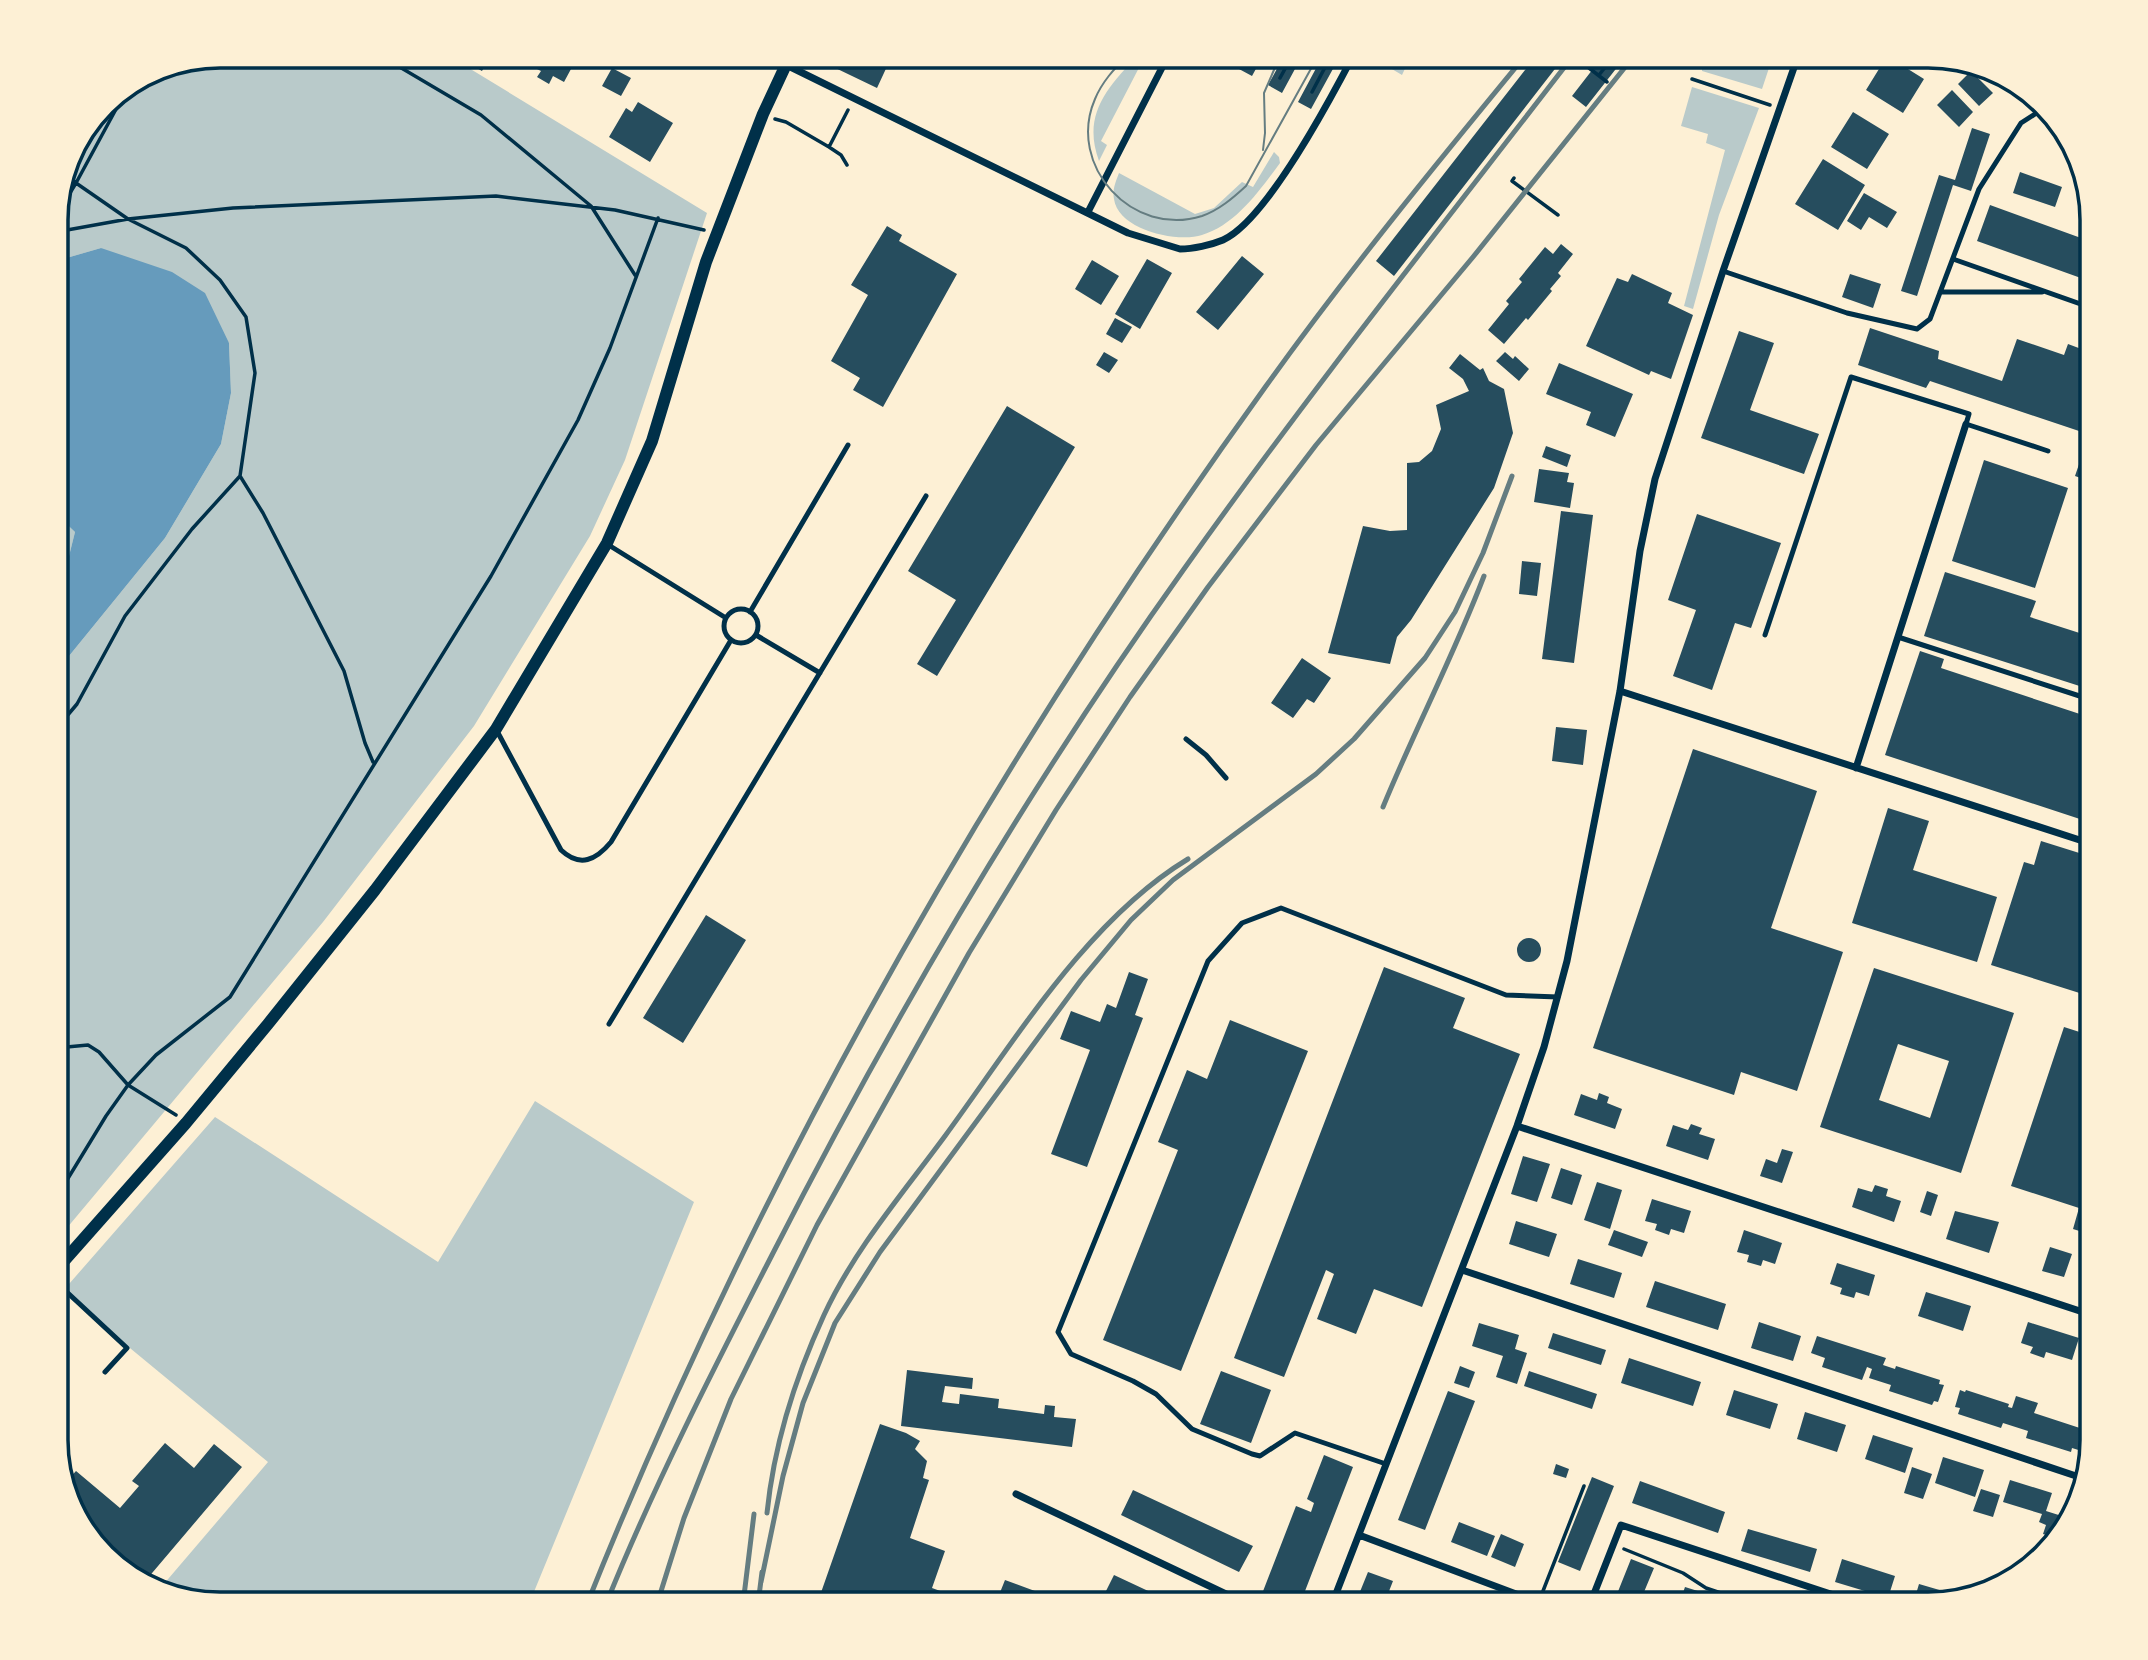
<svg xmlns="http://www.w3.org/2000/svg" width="2148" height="1660" viewBox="0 0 2148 1660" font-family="Ubuntu,sans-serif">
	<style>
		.green { fill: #b9caca }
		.water { fill: #669bbc }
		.building { fill: #264d5e; fill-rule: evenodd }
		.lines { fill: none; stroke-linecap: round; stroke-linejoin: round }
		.path { stroke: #003049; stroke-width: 3.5 }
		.service { stroke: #003049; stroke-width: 5 }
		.minor { stroke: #003049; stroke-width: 7 }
		.tertiary { stroke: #003049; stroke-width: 12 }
		.tram { stroke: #657d81; stroke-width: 2 }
		.rail { stroke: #657d81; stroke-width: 5 }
		.rim { fill: none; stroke: #003049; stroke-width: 3.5 }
	</style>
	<rect width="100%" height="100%" fill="#fdf0d5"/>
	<path class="green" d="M221,56H449L707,213L625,460L590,536L474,726L323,922L56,1241V672L165,538L221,444L231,393L229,343L101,248L56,261V209L73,148L112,97L158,68Z
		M1137,56H1160L1155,66L1143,60L1101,141L1107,145L1099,161C1082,115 1107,88 1137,56Z
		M1370,56H1411L1402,75Z
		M1702,56H1773L1762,89L1702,71Z
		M1692,87L1759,108L1719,215L1693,309L1684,306L1725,150L1706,143L1708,134L1681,126Z
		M1274,152L1279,157L1280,163C1260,190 1236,225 1202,235C1177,243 1118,230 1114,199C1112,190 1116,181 1119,173L1195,214L1214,208L1242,182L1253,187Z
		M56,514L75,532L67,564L56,577Z
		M535,1101L694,1202L529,1604H220L163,1585L268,1462L62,1292L215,1117L438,1262Z"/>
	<path class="water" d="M101,248L172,272L205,293L229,343L231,393L221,444L165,538L56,672V577L67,564L75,532L56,514V261Z"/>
	<path class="building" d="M476,56H490L482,71L471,65Z
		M531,56H578L564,82L553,76L549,84L537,77L541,71L527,64Z
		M823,56H881L890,60L877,88L825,63Z
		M1246,56H1263L1252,76L1239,69Z
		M1284,56H1302L1282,93L1268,85Z
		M1316,56H1340L1311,109L1298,102L1321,59Z
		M1536,56H1565L1394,276L1376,261Z
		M1603,56H1626L1586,107L1572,96Z
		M1887,56L1924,79L1903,113L1866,90Z
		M612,68L631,78L621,96L602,86Z
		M1971,71L1993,93L1979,106L1958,84Z
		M1952,90L1973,112L1959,127L1937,105Z
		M638,102L673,123L650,162L609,137L626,108L632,112Z
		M1853,112L1889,134L1867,169L1831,147Z
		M1972,128L1990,134L1971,191L1953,185L1917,296L1901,291L1939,175L1955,180Z
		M1823,159L1865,185L1838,230L1795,204Z
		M2020,172L2062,187L2055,207L2013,193Z
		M1864,193L1897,212L1887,228L1869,217L1861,230L1847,221Z
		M1990,205L2092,242V282L1977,241Z
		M887,226L902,235L899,241L957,274L883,407L853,390L860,378L831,361L868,295L851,285Z
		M1561,244L1573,254L1558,273L1561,276L1550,289L1552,291L1528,320L1526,318L1504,344L1488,330L1509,304L1506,301L1522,282L1519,279L1545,247L1553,254Z
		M1242,256L1264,274L1218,330L1196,312Z
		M1147,259L1172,273L1140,329L1115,314Z
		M1092,260L1119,276L1101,305L1075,289Z
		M1632,274L1672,293L1668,303L1693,315L1671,379L1651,371L1649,375L1586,346L1617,278L1628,282Z
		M1850,274L1881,284L1873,308L1842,297Z
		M1115,318L1132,327L1122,343L1106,334Z
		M1870,328L1939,351L1938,359L2002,381L2017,339L2064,355L2068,344L2092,353V402L2082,432L1930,381L1926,388L1858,365Z
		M1739,331L1774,343L1750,410L1819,434L1804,474L1701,438Z
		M1104,352L1118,360L1109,373L1096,365Z
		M1505,352L1513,359L1515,356L1529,369L1519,381L1496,361Z
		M1460,354L1480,370L1483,368L1489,381L1504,389L1513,433L1494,488L1411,620L1397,637L1390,664L1328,653L1363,526L1390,531L1407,530V463L1419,462L1432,451L1441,429L1436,405L1469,391L1463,379L1449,368Z
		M1559,363L1633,394L1615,437L1586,425L1591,412L1546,394Z
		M1007,406L1075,447L937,676L917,664L956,600L908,571Z
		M2092,426V482L2075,476Z
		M1546,446L1571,455L1567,467L1542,457Z
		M1984,460L2068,488L2035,588L1952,561Z
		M1539,469L1569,473L1567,482L1574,483L1570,508L1534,502Z
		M1561,511L1593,515L1574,663L1542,659Z
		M1697,514L1781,543L1751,628L1735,623L1712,690L1673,676L1696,610L1668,600Z
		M1522,561L1541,563L1537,596L1519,594Z
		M1945,572L2036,601L2030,617L2092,637V690L1924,636Z
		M1920,651L1944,659L1941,668L2092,718V823L1885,755Z
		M1302,658L1331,678L1314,703L1307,699L1293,718L1271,703Z
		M1556,727L1587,730L1583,765L1552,761Z
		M1693,749L1817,791L1771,928L1843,952L1797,1091L1741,1072L1734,1095L1593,1048Z
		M1888,808L1929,821L1913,870L1997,897L1977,962L1852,923Z
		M2041,841L2092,857V988L2089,996L1991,965L2024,862L2034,865Z
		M706,915L746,940L683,1043L643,1018Z
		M1517 950a12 12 0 1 1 24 0a12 12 0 1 1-24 0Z
		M1384,967L1465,998L1453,1028L1520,1054L1422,1307L1374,1289L1356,1334L1317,1319L1334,1274L1326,1270L1284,1377L1234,1358Z
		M1874,968L2014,1013L1961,1173L1820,1127ZM1898,1044L1949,1061L1930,1118L1879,1100Z
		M1129,972L1148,979L1135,1015L1143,1018L1087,1167L1051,1154L1090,1050L1060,1039L1071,1011L1100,1022L1107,1004L1116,1008Z
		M1230,1020L1308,1051L1181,1371L1103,1340L1178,1150L1158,1142L1187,1070L1207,1079Z
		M2064,1027L2092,1036V1235L2073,1229L2079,1208L2011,1186Z
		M1599,1093L1609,1097L1607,1103L1622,1109L1615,1129L1574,1115L1581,1094L1597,1100Z
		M1691,1124L1702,1128L1699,1134L1715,1139L1708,1160L1666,1146L1673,1125L1688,1130Z
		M1782,1149L1793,1152L1782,1183L1760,1176L1766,1159L1777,1163Z
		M1523,1156L1550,1164L1537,1202L1511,1194Z
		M1561,1168L1582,1175L1572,1205L1551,1198Z
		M1597,1182L1622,1190L1610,1229L1584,1220Z
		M1875,1185L1888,1189L1886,1196L1901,1201L1894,1222L1852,1207L1858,1188L1872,1192Z
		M1927,1191L1938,1195L1931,1216L1920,1212Z
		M1652,1199L1691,1211L1684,1233L1671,1229L1669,1235L1655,1230L1657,1224L1645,1221Z
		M1955,1211L1999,1222L1989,1253L1946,1239Z
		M1516,1221L1557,1234L1549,1257L1509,1244Z
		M1614,1230L1648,1242L1642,1257L1608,1245Z
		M1744,1230L1782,1243L1775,1264L1763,1260L1761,1266L1747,1262L1749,1255L1737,1252Z
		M2050,1247L2072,1254L2064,1277L2042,1271Z
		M1578,1259L1622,1273L1614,1298L1570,1284Z
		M1837,1263L1875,1275L1869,1296L1856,1292L1854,1298L1840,1294L1842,1288L1830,1284Z
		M1655,1281L1726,1304L1718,1330L1646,1307Z
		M1926,1292L1971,1306L1963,1331L1918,1316Z
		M1759,1322L1801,1336L1793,1361L1751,1348Z
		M2028,1322L2079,1338L2072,1360L2046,1352L2044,1358L2030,1353L2033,1347L2021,1343Z
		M1479,1323L1519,1335L1515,1349L1527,1353L1517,1384L1496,1377L1503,1356L1472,1346Z
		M1553,1333L1606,1350L1601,1365L1548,1348Z
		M1817,1336L1886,1358L1883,1365L1895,1369L1896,1366L1940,1380L1939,1384L1944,1385L1938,1402L1934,1401L1932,1405L1889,1391L1891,1385L1869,1378L1872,1369L1867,1367L1862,1380L1822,1367L1825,1358L1811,1353Z
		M1629,1358L1701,1382L1693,1406L1621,1383Z
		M1460,1366L1475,1372L1469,1388L1454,1383Z
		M907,1370L973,1378L972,1389L945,1386L942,1402L959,1404L960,1394L999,1399L998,1408L1044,1414L1045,1405L1055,1406L1054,1417L1076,1419L1072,1447L901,1426Z
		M1221,1371L1271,1390L1251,1443L1200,1424Z
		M1529,1371L1597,1394L1592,1409L1524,1386Z
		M1734,1390L1778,1404L1770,1429L1726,1415Z
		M1960,1390L1965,1392L1966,1390L2009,1404L2008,1407L2012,1408L2016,1396L2038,1403L2034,1413L2092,1432L2088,1453L2072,1448L2071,1452L2026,1438L2028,1431L2003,1423L2001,1428L1958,1414L1960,1408L1955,1407Z
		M1448,1391L1475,1401L1425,1530L1398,1520Z
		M1805,1412L1846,1425L1837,1452L1797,1439Z
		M880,1424L906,1433L920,1441L915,1449L927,1461L923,1478L929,1480L910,1538L945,1551L932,1588L943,1592L939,1604H817Z
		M1873,1435L1913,1448L1905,1473L1865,1459Z
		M165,1443L194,1468L214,1444L242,1467L147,1579L120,1570L73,1513L65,1483L76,1471L120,1508L139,1486L132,1481Z
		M1324,1455L1353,1467L1300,1604H1272L1260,1599L1296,1506L1311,1512L1314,1503L1307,1499Z
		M1943,1457L1984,1470L1975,1497L1935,1483Z
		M1556,1464L1569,1469L1566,1478L1553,1474Z
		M1912,1467L1932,1474L1923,1499L1904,1493Z
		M1592,1477L1614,1486L1580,1571L1558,1562Z
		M2010,1480L2052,1493L2046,1511L2065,1517L2058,1539L2043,1534L2046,1525L2039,1522L2042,1514L2003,1502Z
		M1640,1481L1725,1512L1718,1533L1632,1503Z
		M1981,1489L2000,1495L1993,1517L1973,1511Z
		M1133,1490L1253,1546L1239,1572L1121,1515Z
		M1459,1522L1495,1536L1487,1556L1451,1542Z
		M1748,1529L1817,1549L1810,1572L1741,1551Z
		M1501,1534L1524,1544L1515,1567L1491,1557Z
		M1631,1559L1654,1568L1639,1604H1613Z
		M1842,1559L1895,1576L1888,1598L1835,1582Z
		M1368,1572L1393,1581L1384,1604H1355Z
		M1114,1575L1176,1604H1107L1101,1601Z
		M1005,1580L1051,1597L1049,1604H986L991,1592L999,1595Z
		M1919,1584L1960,1596L1927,1604H1913Z
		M1685,1587L1736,1603V1604H1679Z
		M1075,1592L1089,1597L1086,1604H1071Z"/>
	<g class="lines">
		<path class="path" d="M381,56L481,115L591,206L635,275
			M1589,68L1607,82
			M1599,75L1614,56
			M1280,78L1292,56
			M1692,79L1770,105
			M1312,92L1331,56
			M775,119L786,122L829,147
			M847,165L841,155L829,147L848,110
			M66,174L76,183L128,87
			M1514,178L1512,181L1558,215
			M56,232L128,219L233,208L496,196L615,210L704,230
			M240,476L263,513L344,671L365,743L373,762
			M56,729L77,704L125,616L192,529L240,476L255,373L246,317L220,280L186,248L128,219L76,183L56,216
			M56,1048L88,1045L99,1052L128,1085L176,1115
			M56,1198L106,1116L128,1085L156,1055L230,997L491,576L578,420L610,348L658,218
			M1624,1549L1683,1573L1706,1588L1753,1604
			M1543,1591L1584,1486"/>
		<path class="service" d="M1953,259L2092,308
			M1723,271L1847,313L1917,329L1930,319L1979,189L2021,123L2035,114
			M1940,292H2042
			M607,544L726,618
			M724 626a17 17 0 1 1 34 0a17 17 0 1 1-34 0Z
			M750,612L848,445
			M756,635L820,673
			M1765,635L1851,377L1969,414L1966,424L2048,451
			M1898,637L2092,700
			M497,731L561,850C580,868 596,860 611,842L731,640
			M1186,739L1206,755L1226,778
			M609,1024L926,496
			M56,1282L127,1348L105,1372
			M1386,1464L1295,1433L1260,1456L1252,1454L1192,1429L1156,1394L1133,1381L1071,1354L1058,1332L1208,961L1242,923L1281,908L1506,995L1558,997"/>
		<path class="minor" d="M768,56L1128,233L1180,249C1193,249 1211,245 1223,240C1266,221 1330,100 1353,56
			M1088,212L1168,56
			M1620,691L2092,844
			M1856,768L1966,424
			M1517,1126L2092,1315
			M1462,1270L2079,1477
			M1016,1494L1247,1604
			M1359,1535L1543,1604
			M1332,1604L1517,1126L1544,1047L1567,961L1620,691L1640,551L1655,479L1723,271L1798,56
			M1590,1604L1621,1525L1861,1604"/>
		<path class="tertiary" d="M56,1270L186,1123L268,1024L375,890L496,729L607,543L652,441L706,262L763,114L790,56"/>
		<path class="tram" d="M1127,56C1114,69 1102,82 1095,99C1066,166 1133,238 1202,216C1219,210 1233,198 1246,186L1318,56
			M1263,150L1265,133L1264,93L1280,56"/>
		<path class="rail" d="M1383,807C1415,729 1454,655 1484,576
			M767,1513C774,1444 795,1378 824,1315C854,1250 903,1193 945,1136C1014,1042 1087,920 1188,859
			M761,1582L783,1476L803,1403L835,1323L880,1252L1081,980L1131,920L1173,880L1316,774L1354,739L1425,658L1455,612L1483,553L1512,476
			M587,1604C760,1172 994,764 1266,386C1347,273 1436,164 1525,56
			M606,1604C654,1485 713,1370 772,1255C893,1018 1029,786 1184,569C1308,394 1442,226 1573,56
			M657,1604L684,1518L731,1399L817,1225L969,953L1056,810L1130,697L1208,587L1316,445L1473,257L1634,56
			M743,1604L754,1514
			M758,1604L762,1572"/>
	</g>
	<path d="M0 0H2148V1660H0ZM220 68H1928A152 152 0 0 1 2080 220V1440A152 152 0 0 1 1928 1592H220A152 152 0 0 1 68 1440V220A152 152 0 0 1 220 68Z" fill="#fdf0d5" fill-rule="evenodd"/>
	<path class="rim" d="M220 68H1928A152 152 0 0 1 2080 220V1440A152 152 0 0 1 1928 1592H220A152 152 0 0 1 68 1440V220A152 152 0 0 1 220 68Z"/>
</svg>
